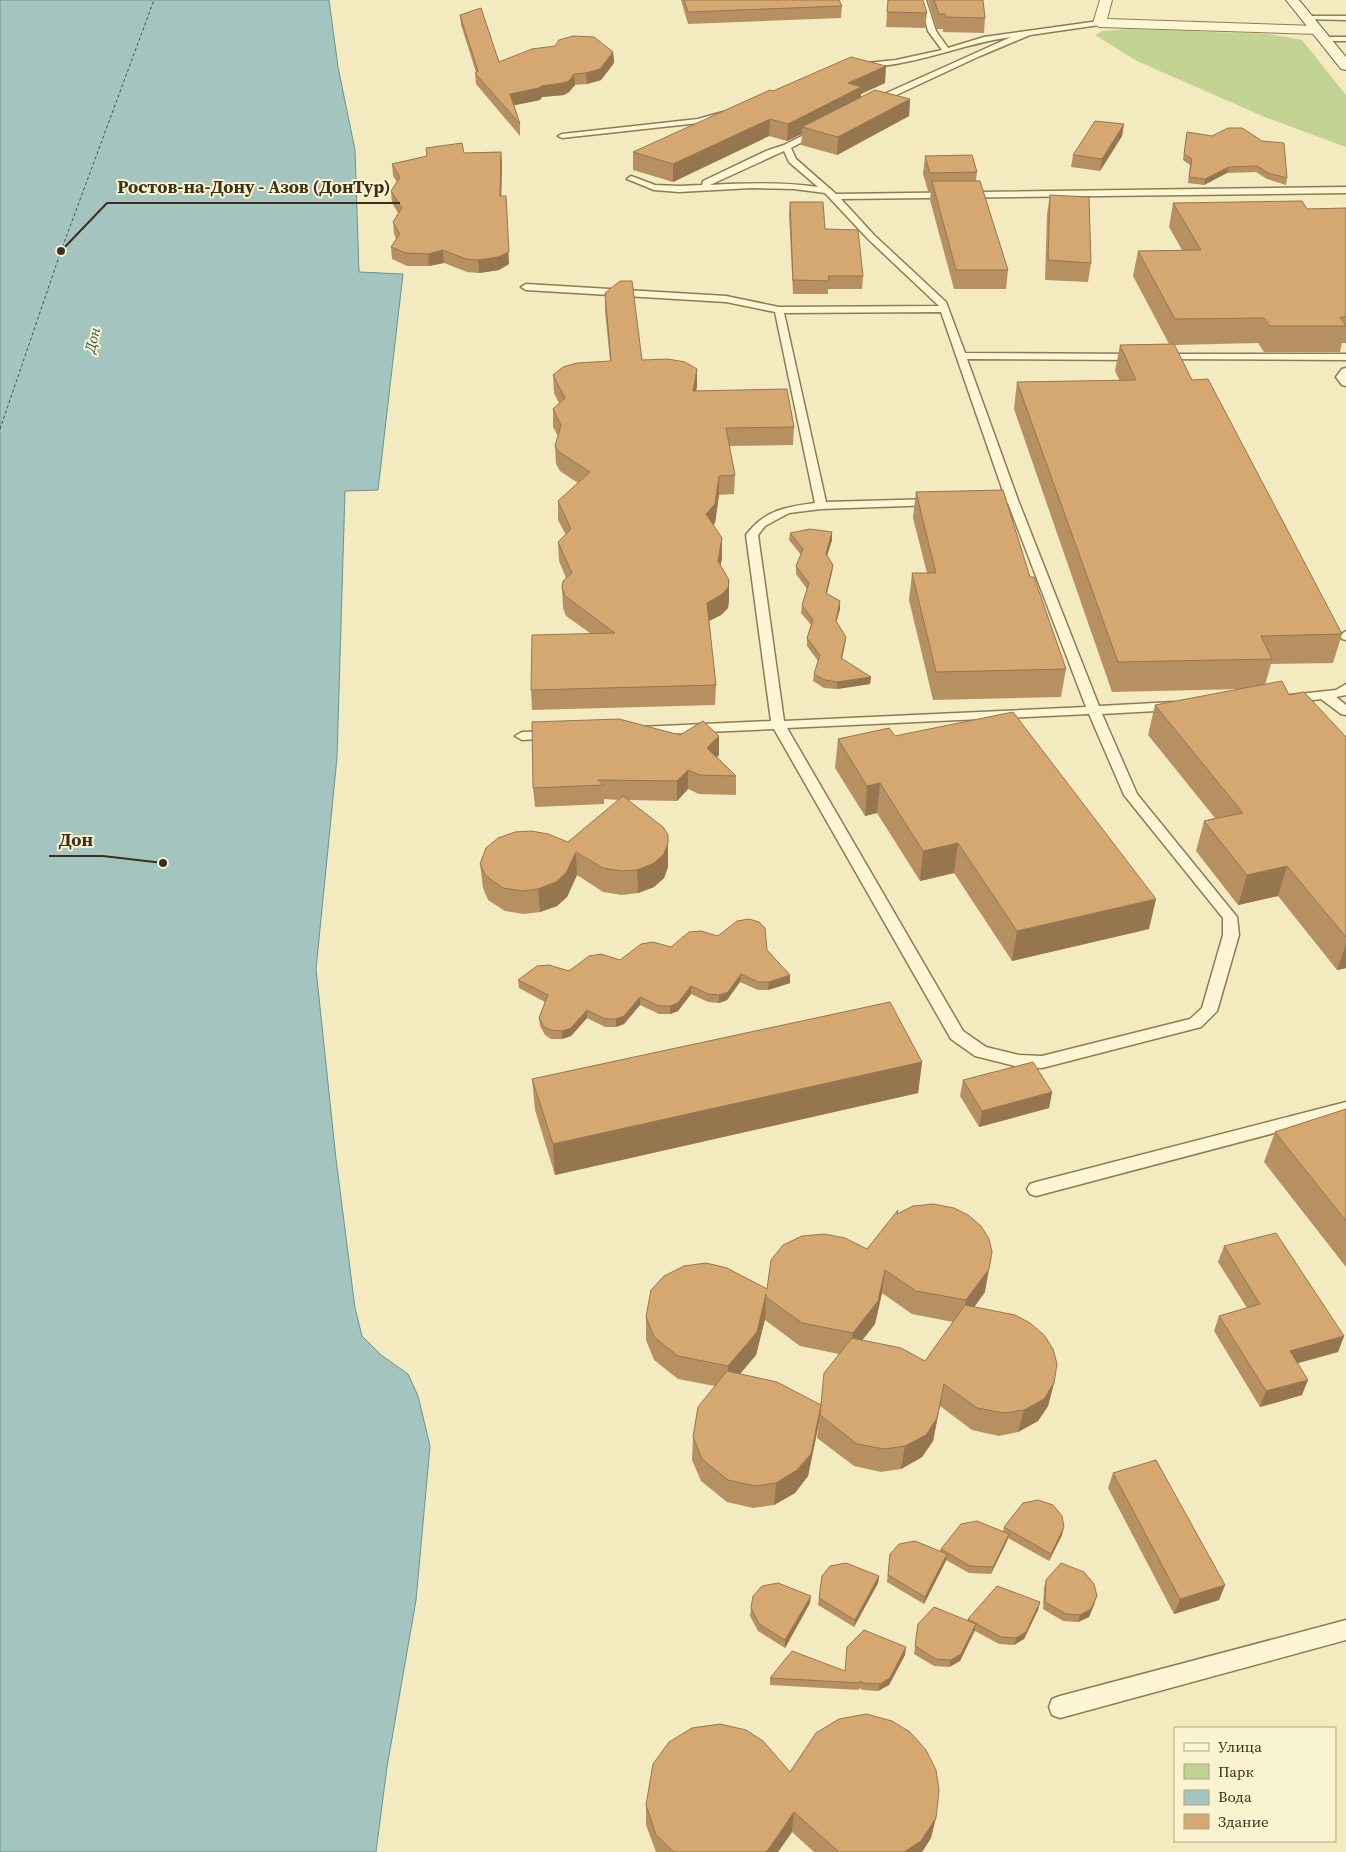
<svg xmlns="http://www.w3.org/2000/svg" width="1346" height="1852" viewBox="0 0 1346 1852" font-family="'Source Serif 4',serif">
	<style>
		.green { fill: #c2d292 }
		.water { fill: #a3c4bf; stroke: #69948f }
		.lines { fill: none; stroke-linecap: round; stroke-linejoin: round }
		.ferry { stroke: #295a5d; stroke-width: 1; stroke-dasharray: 3 2.5; stroke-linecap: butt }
		.lane-casing { stroke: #8e7b55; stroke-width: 3 }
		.street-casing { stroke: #8e7b55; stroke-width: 2 }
		.secondary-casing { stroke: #705c39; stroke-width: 2 }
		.lane { fill: #fdf6d4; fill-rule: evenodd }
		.street { fill: #fdf6d4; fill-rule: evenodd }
		.secondary { fill: #fdf6d4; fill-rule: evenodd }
		.wall { fill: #b79061; fill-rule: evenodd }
		.shaded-wall { fill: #95764f }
		.building { fill: #d5a871; stroke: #95764f }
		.labels { text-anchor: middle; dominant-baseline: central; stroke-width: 4; stroke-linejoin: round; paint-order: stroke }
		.far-water-label { font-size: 15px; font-style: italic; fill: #295a5d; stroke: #f9f3d0 }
		.leader { fill: none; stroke: #3c301c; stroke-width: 2 }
		.callout-dot { fill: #3c301c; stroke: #f9f3d0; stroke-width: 2 }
		.callout-label { font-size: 18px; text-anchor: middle; font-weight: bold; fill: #3c301c; stroke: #f9f3d0; stroke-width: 4; stroke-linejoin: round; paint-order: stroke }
	</style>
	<rect width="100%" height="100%" fill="#f3eac0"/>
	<path class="green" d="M1129,29L1269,34L1302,40L1346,95V147L1267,118L1137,61L1095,35L1102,31Z"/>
	<path class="water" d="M0,0H329L338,67L355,150L359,272L403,274L378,490L345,491L337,758L316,969L336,1159L355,1308L362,1336L381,1355L408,1374L418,1396L430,1446L416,1600L387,1767L376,1852H0Z"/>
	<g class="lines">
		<path class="ferry" d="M0,429L61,251L154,0"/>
		<g class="lane-casing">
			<path id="lane" d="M920,0H926L936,31L948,48L984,37L1099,21L1103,23L1099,25L1030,35L980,56L877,104H871V100L1011,37C967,43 926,61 882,66C873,67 863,69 854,68L853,66L857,64L896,60L942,50L928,31Z
				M1306,16H1346V20L1304,19V17Z
				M1321,37H1346V41H1321Z
				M723,112L727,114L726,116L699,123L562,138L558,136L562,134L698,119Z
				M820,127H823V131L791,148L796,159L836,194L1346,187V193L841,199L874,235L946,302L965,353L1137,354L1142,357L1137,360L967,359L1018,500L1099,706L1174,702L1181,706L1174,710L1102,714L1137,794L1237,917L1239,935L1217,1011L1201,1027L1042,1068L1019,1067L975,1056L951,1039L774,729L640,735L633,731L640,727L771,721L746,535C764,510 786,507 815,503L775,312L726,302L526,290L521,287L526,284L726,296L779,307L939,306L868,239L825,193L794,189L752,188L679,192L654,190L627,179L631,176L655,185L679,186L702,185L703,181L766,151L784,145ZM784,151L789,162L818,187C782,182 746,183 710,185ZM941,312L1005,497H987L981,500L987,503H1008L1086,707L784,721L758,535L765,526L789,513L821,509L934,505L940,502L934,499L826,502L784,313ZM1089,714L1124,795L1223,918V935L1202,1008L1190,1019L1042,1056L1019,1055L986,1047L963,1031L787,728Z
				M1160,354H1346V360L1156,359V355Z
				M1346,368V386L1342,385L1336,377L1342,369Z
				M1346,631V640L1342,639L1340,635Z
				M1346,684V695L1336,697L1346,705V715L1341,714L1321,699L1290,703L1283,699L1290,695L1336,690Z
				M552,731L557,732L559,735L557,738L522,740L515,736L522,732Z
				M1346,1102V1114L1036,1196L1030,1194L1027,1189L1030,1184L1036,1182Z
				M1346,1620V1640L1060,1718L1052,1715L1049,1707L1052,1699L1060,1696Z"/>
		</g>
		<g class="street-casing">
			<path id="street" d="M1100,0H1112L1107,19L1317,26L1324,30L1317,34L1099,27L1093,23Z"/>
		</g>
		<g class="secondary-casing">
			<path id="secondary" d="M1286,0H1299L1346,57V70L1341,69Z"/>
		</g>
		<use href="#lane" class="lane"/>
		<use href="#street" class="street"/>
		<use href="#secondary" class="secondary"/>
	</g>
	<path class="wall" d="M681,0H839L842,6L841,18L688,24Z
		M888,0L927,13L925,28L886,27Z
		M928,0H983L985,18L984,33L943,32V29H937Z
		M460,15L499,62L613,52L614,63L601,80L587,84L575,85L569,92L564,95L542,97L540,100L514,105L520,124V136L476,84L475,73L476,72L461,25Z
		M885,83L861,94V97L910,99L909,116L837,155L801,145L802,134L787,141L769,136L673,182L633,170V152L773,91Z
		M1124,124L1122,136L1100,171L1071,167L1073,155Z
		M1187,132L1287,178L1286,185L1267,179L1256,172L1227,173L1204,185L1188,183L1190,165L1183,160Z
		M426,148L464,153L501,152L502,164L501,196L509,264L499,270L479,273L467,272L444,263L429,266H407L392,259L391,247L396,239L394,234L393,222L398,213L392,203L391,191L397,182L393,176L392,164L427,156Z
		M925,156L977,172L976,181L1008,270L1006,289H954L930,200L931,191H928L923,174Z
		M1050,195L1091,263L1088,282L1045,280L1047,214Z
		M790,202L825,229L863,276L862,289H828V294H793L789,214Z
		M1173,203L1307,209L1346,208V343H1342L1340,352H1264L1258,343L1174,345L1192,380L1342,634L1333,663L1271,664L1265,685L1289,695L1346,737V968L1337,970L1278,896L1238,905L1196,851L1204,821L1215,818L1148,735L1155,705L1242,689L1112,692L1014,409L1017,382L1120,381L1115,371L1120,345L1169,344L1133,276L1138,251L1182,250L1169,227Z
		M605,293L642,360L697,369L696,391L794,427L793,445L729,446L735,475L734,494L719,495L715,523L713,525L722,538V558L720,565L729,600L728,608L721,615L709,621L716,685L715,705L532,710L531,690L590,633L566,616L563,608L562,588L566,578L559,561L558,542L566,535L558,520V501L578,483L560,471L556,464L555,446L558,436L553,427V409L559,403L554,393L553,375L610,361L605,311Z
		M916,492L1030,577L1066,669L1061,697L933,700L909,600L912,573H927L913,518Z
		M832,532V540L827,556L833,565L832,572L827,594L840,601V609L836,622L846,637L845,644L842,659L871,677L870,684L837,689L824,688L813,681L814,674L818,661L807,646V638L811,625L801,613L802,605L807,589L796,574V566L801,555L789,540L790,533Z
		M680,735L719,736V755L717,757L736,776V795L699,794L688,789L677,801L628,800L668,867L664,878L654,887L638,893L622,895L603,892L577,875L567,897L557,906L540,912L524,914L505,911L488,900L483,888L480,864L568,842L619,800L604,799V804L535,807L533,788Z
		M895,736L1149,929L1012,961L954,873L920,881L877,813L865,816L835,768L838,739Z
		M671,947L767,950L790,975V983L768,990H758L740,982L727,1000L719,1003L708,1002L691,994L678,1011L670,1014H659L640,1005L624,1024L616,1027H605L587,1018L571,1036L562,1039H551L545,1035L540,1026L539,1018L545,1002L519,988L518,980L620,960Z
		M922,1062L918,1093L555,1175L535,1110L532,1079Z
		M963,1080L1052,1092L1049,1108L979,1127L960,1096Z
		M1346,1109V1267L1264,1162L1275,1132Z
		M898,1214L985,1292L974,1307L1054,1383L1048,1406L1038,1421L1018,1432L999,1436L972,1430L940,1406L933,1441L922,1457L901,1469L881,1472L854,1466L817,1438L819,1422L808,1476L795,1493L774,1505L753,1508L727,1502L701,1481L692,1460L693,1437L715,1386L678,1379L654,1360L646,1340V1317L767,1289L867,1249ZM882,1293L912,1314L953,1322L925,1361L862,1340L875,1324ZM765,1319V1320L800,1346L839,1354L820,1405L740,1374L756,1355Z
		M1224,1246L1344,1336L1338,1352L1298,1363L1302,1395L1260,1407L1214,1331L1219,1316L1247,1308L1218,1262Z
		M1113,1473L1225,1585L1219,1600L1174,1614L1108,1488Z
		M1004,1527L1062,1535L1049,1561L1008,1538L1007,1541L991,1574L969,1573L946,1560L924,1604L887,1582L890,1554L940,1551L941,1549L1003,1531Z
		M822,1576H879L878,1583L854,1627L818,1605Z
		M1046,1580L1095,1603L1089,1617L1078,1622L1063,1621L1043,1609L1044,1588Z
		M1040,1602L1038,1610L1024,1639L1014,1645L999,1644L975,1631L960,1661L949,1667L934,1666L914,1654L918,1624L967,1620L968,1619Z
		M810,1603L785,1648L758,1631L750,1616L751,1608Z
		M905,1655L889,1685L878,1691L863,1690L859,1688V1690L770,1685V1678L844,1671Z
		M790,1772L931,1838L922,1852H814L792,1832L778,1852H656L646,1825V1805Z"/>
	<path class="shaded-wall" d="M613,52L614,63L601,80L587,84L586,73Z
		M886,66L885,83L861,94L860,104L802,127V134L787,141L788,124L848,83Z
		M574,74L575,85L569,92L564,95L542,97L540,100L511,106L510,94Z
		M910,99L909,116L837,155L838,137Z
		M770,119L769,136L673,182V164Z
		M1124,124L1122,136L1100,171L1102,159Z
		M501,152L502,164L501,208L500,196Z
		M1229,167L1227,173L1204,185L1205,179Z
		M506,196L509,264L499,270L479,273L478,260Z
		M443,250L444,263L429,266L428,254Z
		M697,369V387L693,409V391Z
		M719,476V495L715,523L706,532V514Z
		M832,532V540L825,562L826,554Z
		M722,538V558L718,580V561Z
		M833,565L832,572L825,600L826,593Z
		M729,580V600L728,608L721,615L707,622V603Z
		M840,601V609L835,628L836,621Z
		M846,637L845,644L840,666L841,658Z
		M871,677L870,684L837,689V682Z
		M719,736V755L707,768V748Z
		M688,770V789L677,801V781Z
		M880,783L877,813L865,816L867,786Z
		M668,843V867L664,878L654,887L638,893L637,870Z
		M958,843L954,873L920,881L923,851Z
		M576,852L577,875L567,897L557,906L540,912L538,889Z
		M1287,866L1278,896L1238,905L1247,875Z
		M1156,899L1149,929L1012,961L1017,931Z
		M1346,944V968L1337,970Z
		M741,974L740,982L727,1000L719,1003V995Z
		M790,975V983L768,990L769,982Z
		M691,986V994L678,1011L670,1014V1006Z
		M640,997V1005L624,1024L616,1027V1019Z
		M587,1010V1018L571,1036L562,1039V1031Z
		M922,1062L918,1093L555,1175L553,1144Z
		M1052,1092L1049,1108L979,1127L982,1111Z
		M989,1269L985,1292L962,1324L966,1300Z
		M885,1270L882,1293L875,1324L850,1356L853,1333Z
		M766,1294L765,1319L756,1355L727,1389L728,1366Z
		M1344,1336L1338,1352L1284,1367L1290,1351Z
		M1308,1380L1302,1395L1260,1407L1266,1391Z
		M1054,1383L1048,1406L1038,1421L1018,1432L1024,1410Z
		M944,1384L933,1441L922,1457L901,1469L905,1446Z
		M821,1405L818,1428L808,1476L795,1493L774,1505L776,1483Z
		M1064,1527L1062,1535L1049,1561L1051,1554Z
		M1009,1534L1007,1541L991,1574L993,1567Z
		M947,1554L946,1561L924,1604L925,1597Z
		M879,1576L878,1583L854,1627L855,1620Z
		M1225,1585L1219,1600L1174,1614L1180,1599Z
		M811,1596L810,1603L785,1648V1640Z
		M1097,1596L1089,1617L1078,1622L1080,1615Z
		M1040,1602L1038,1610L1024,1639L1014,1645L1016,1638Z
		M976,1624L974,1631L960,1661L949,1667L951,1660Z
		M906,1647L905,1655L889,1685L878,1691L880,1684Z
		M794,1812L792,1832L778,1852H765Z
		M936,1818L931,1838L922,1852H904Z"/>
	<path class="building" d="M684,0H839L842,6L688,12Z
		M888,0H923L927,13L887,12Z
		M934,0H983L985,18L945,17V14H939Z
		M481,8L499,62L532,49L555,46L559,40L573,36L594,37L613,52L600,69L586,73L574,74L569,81L563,83L541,86L539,88L510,94L520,124L475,73L478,71L460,15Z
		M851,57L886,66L848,83L861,87L788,124L770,119L673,164L633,152L770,90L773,91Z
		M875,90L910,99L838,137L802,127Z
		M1095,121L1124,124L1102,159L1073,155Z
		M1228,128H1242L1262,141L1284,143L1287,178L1268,173L1257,166L1229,167L1205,179L1189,177L1192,159L1184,154L1187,132L1212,136Z
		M462,143L464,153L501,152L500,196H506L509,252L498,257L478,260L466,259L443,250L428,254L406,253L391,247L400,234L393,222L402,208L391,191L400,177L392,164L427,156L426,148Z
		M972,155L977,172L930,173L925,156Z
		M932,181H980L1008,270H956Z
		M1050,195L1089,197L1091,263L1048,260Z
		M1302,201L1307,209L1346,208V317H1340L1346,326H1270L1264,318L1175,319L1138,251L1201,250L1173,203Z
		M790,202H823L825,229L858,230L863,276H828L829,281L793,280Z
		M620,281H632L642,360L668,359L685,362L697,369L693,391L787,389L794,427L726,428L735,475L719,476L715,504L706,514L722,538L718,561L729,580L728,588L721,595L707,603L716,685L531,690L532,635L615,633L565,596L562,588L563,581L572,573L558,542L571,529L558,501L590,472L559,452L555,446L561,425L553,409L565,398L553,375L563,367L577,363L611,361L605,293Z
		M1174,344L1192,380L1208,379L1342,634L1261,636L1272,659L1118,662L1017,382L1136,380L1120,345Z
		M1003,490L1030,577H1034L1066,669L936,672L912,573H936L916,492Z
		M810,529L832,532L826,554L833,565L826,593L840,601L836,621L846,637L841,658L871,677L837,682L825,680L814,674L820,655L807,638L813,620L802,605L809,583L796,566L803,549L790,533Z
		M1282,681L1289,695L1304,692L1346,737V937L1287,866L1247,875L1204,821L1243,813L1155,705Z
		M1013,712L1156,899L1017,931L958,843L923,851L880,783L867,786L838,739L889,728L895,736Z
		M619,719L680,735L703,721L719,736L707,748L736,776L700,775L688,770L677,781L598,780L604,785L533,788L532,722Z
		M623,796L663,827L668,835V843L664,854L654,863L637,870L622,871L603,868L576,852L566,873L556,882L538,889L522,891L503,888L486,876L480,864L486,848L498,838L515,832L531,831L548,834L568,842Z
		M749,919L759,922L765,928L767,950L790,975L769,982H758L741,974L728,992L719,995L708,994L691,986L678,1003L670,1006H659L640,997L624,1016L616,1019H605L587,1010L571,1028L562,1031L551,1030L544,1027L539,1018L548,995L518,980L537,966L549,965L569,971L589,956L601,954L620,960L641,944L653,942L671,947L689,932L701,931L718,936L737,921Z
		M890,1002L922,1062L553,1144L532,1079Z
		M1033,1062L1052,1092L982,1111L963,1080Z
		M1346,1109V1221L1275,1132Z
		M933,1204L954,1208L968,1215L981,1226L989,1239L992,1252L989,1269L966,1300L916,1291L885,1270L878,1301L853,1333L802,1323L766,1297V1294L757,1332L728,1366L678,1356L654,1337L646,1317L651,1290L664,1276L684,1266L706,1263L727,1268L767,1289L771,1260L783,1245L802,1236L824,1234L845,1238L867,1249L898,1210L897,1214L913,1206Z
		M1276,1233L1344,1336L1290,1351L1308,1380L1266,1391L1219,1316L1260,1304L1224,1246Z
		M965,1305L1015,1315L1030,1323L1044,1335L1053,1349L1057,1364L1054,1383L1044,1399L1024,1410L1004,1413L977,1408L944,1384L937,1418L926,1435L905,1446L884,1449L857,1444L820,1415L824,1373L852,1338L901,1348L925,1361Z
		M727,1371L777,1382L821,1405L811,1454L797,1470L776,1483L755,1486L728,1480L702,1459L693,1437L698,1407Z
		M1156,1460L1225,1585L1180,1599L1113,1473Z
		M1038,1500L1053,1505L1062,1516L1064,1527L1051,1554L1004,1527L1023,1503Z
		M977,1521L1009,1534L993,1567L970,1566L941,1549L961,1524Z
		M915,1541L947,1554L925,1597L888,1575L890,1554L899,1544Z
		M846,1563L879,1576L855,1620L819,1598L822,1576L830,1566Z
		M1061,1563L1084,1572L1094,1584L1097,1596L1091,1609L1080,1615L1066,1614L1045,1602L1046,1580Z
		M778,1583L811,1596L785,1640L759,1624L751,1608L753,1596L762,1586Z
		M997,1586L1040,1602L1026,1632L1016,1638L1001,1637L968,1619Z
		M934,1607L976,1624L961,1654L951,1660L936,1659L915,1646L918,1624Z
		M864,1630L906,1647L890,1678L880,1684L864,1683L860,1681V1683L770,1678L792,1651L845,1671L847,1647Z
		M866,1714L892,1721L910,1732L926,1750L936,1770L939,1790L936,1818L921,1841L904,1852H839L794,1812L768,1850L765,1852H674L656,1835L646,1805L653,1764L669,1742L692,1728L720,1724L746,1730L763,1741L790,1772L816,1733L839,1719Z"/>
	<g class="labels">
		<g class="far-water-label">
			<text transform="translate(92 340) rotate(-76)">Дон</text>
		</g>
	</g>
	<path class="leader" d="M61 251L107 203H400M163 863L103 856H49"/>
	<g class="callout-dot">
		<circle cx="61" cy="251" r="5"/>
		<circle cx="163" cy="863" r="5"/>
	</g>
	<g class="callout-label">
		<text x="254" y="193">Ростов-на-Дону - Азов (ДонТур)</text>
		<text x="76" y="846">Дон</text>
	</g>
	<rect x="1174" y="1727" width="162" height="115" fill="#f9f3d0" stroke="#ada588"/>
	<rect x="1184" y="1743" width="25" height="8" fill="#fdf6d4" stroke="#ada588"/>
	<text x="1218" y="1752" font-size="15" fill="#3c301c">Улица</text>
	<rect x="1184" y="1764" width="25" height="15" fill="#c2d292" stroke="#ada588"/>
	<text x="1218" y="1777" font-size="15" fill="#3c301c">Парк</text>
	<rect x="1184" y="1790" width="25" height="15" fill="#a3c4bf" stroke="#ada588"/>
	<text x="1218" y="1802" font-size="15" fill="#3c301c">Вода</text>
	<rect x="1184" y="1814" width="25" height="15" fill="#d5a871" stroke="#ada588"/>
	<text x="1218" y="1827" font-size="15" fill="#3c301c">Здание</text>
</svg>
